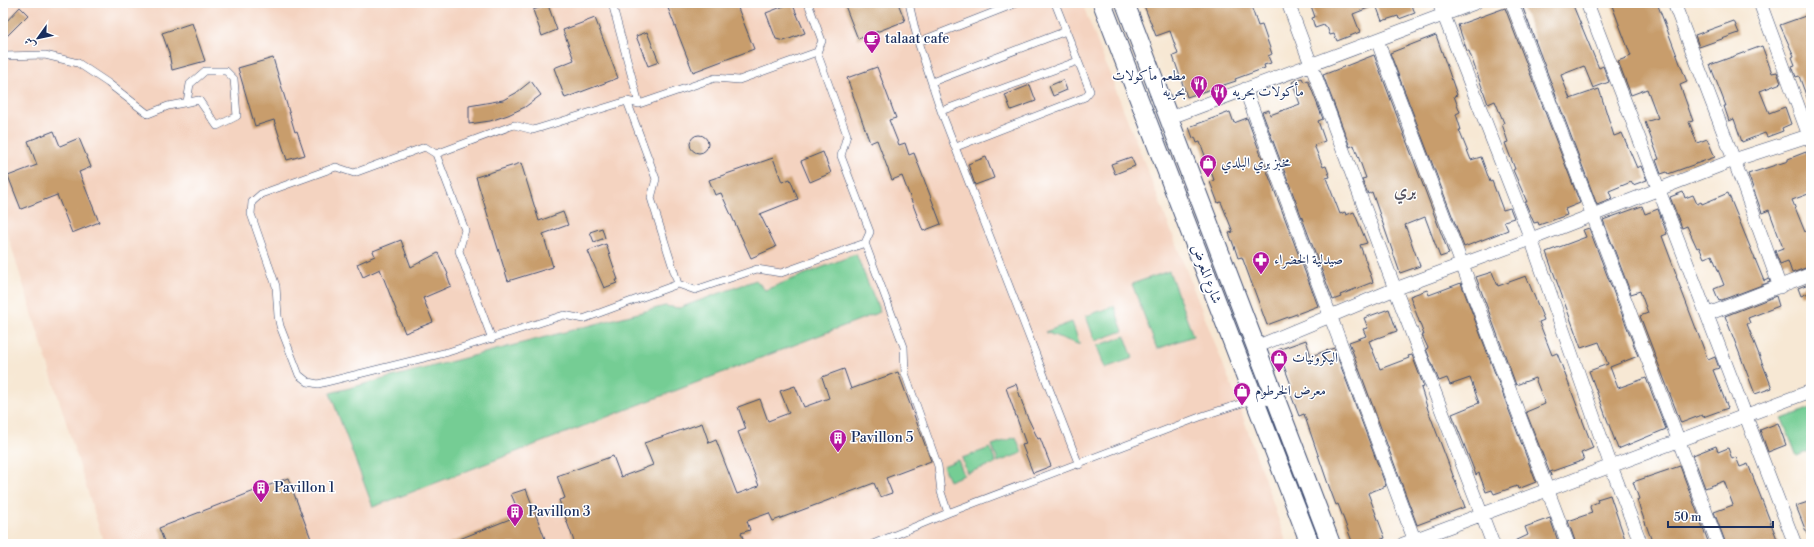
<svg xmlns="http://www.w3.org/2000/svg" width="1814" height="547" viewBox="0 0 1814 547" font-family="'Libre Bodoni',Amiri,serif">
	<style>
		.built { fill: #f4d3c0 }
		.green { fill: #74cd94; stroke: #487e79 }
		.building { fill: #c89d6c }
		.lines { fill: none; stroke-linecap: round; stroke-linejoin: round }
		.lane-casing { stroke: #3c4b70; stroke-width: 8 }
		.street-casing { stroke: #3c4b70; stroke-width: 14 }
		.secondary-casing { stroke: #3c4b70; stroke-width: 20 }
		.lane { stroke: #fff; stroke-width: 7 }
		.street { stroke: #fff; stroke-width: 13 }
		.secondary { stroke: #fff; stroke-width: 18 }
		.labels { text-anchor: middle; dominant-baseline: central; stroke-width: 3; stroke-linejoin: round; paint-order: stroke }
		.poi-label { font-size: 14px; fill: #1b2f5e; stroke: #fff; text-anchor: start }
		.street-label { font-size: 14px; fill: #1b2f5e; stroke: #fff }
		.district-label { font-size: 18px; font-weight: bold; fill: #585663; stroke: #fff }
	</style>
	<rect width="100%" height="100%" fill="#fff"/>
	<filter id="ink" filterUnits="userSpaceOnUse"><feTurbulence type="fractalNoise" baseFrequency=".025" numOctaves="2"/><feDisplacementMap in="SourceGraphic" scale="8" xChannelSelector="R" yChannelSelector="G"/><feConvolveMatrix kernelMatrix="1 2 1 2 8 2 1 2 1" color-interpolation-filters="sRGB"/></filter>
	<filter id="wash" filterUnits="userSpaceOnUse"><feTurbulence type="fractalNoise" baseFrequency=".012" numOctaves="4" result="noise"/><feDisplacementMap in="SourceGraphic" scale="16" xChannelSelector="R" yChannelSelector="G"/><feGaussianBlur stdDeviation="0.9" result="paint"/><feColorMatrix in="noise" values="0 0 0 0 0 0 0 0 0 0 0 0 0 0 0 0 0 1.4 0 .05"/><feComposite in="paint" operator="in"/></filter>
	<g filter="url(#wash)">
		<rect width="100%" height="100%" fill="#f7e8d4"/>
		<path class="built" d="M3,3H1082L1239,405L1287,544H104L3,220Z"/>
		<path class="green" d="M856,254L880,312L373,507L330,393L665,306L679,308L756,280L765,290Z
			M1169,271L1193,336L1157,349L1132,284Z
			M1114,306L1123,331L1095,341L1086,316Z
			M1072,322L1080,345L1045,332Z
			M1125,336L1133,358L1105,368L1097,346Z
			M1811,408V450L1797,456L1782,419Z
			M1016,437L1022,453L998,462L992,445Z
			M990,448L996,463L967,473L962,458Z
			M958,460L964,475L949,481L943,466Z"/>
		<g id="blocks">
			<path class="building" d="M666,3H736L754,49L693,72Z
				M792,3L805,33L784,41L776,39L766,13Z
				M844,3H898L905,21L858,39Z
				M1143,3H1250L1258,26L1262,25L1272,54L1268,56L1271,63L1264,65L1265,68L1235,79L1236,81L1187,97L1173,56L1178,54L1170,31L1156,36Z
				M1310,3H1411L1415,13L1399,19L1398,16L1382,21L1376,5L1353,14L1360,32L1337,41L1334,34L1330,35L1327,27H1325L1324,25L1315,28L1312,18L1315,17Z
				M1521,3H1572L1598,66L1599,68L1603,66L1609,82L1593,88L1584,66L1561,75L1570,99L1599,89L1614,136L1622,133L1637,168L1641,166L1647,180L1633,185L1631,182L1609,191L1612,199L1597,205Z
				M1611,3H1657L1687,82L1680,85L1693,121L1689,122L1697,143L1707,139L1715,157L1668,174L1667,172L1661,174L1656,160L1659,159L1645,122L1658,118L1647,89L1631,95L1618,61L1631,56Z
				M548,5L557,30L542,36L533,10Z
				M20,7L28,15L3,40V25Z
				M1505,8L1580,203L1565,209L1567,215L1539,225L1538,222L1534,223L1525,202H1527L1513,170L1515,169L1505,143L1508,142L1502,124L1504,123L1495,101L1488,104L1469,51H1467L1458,25Z
				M1811,14V106H1810L1799,76L1796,77L1792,66L1795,65L1792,57L1794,56L1780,25Z
				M595,18L618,78L565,98L554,68L574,60L563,30Z
				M1734,21L1739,33L1699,47L1695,35Z
				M192,23L205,61L172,70L169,53L162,33Z
				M647,32L659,62L648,66L636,36Z
				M1436,35L1457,95L1454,96L1460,112L1456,114L1461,130H1459L1471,160L1481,157L1490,182L1492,181L1503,210L1510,208L1514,218L1504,221L1508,230L1464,247L1390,53Z
				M1762,46L1772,73L1777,72L1781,83L1760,91L1769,113L1785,107L1791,124L1782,128L1783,131L1767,137L1765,133L1742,142L1734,119L1729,121L1724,106H1726L1710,65Z
				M1374,55L1449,254L1440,257L1425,217L1405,225L1420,266L1400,273L1372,192L1368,194L1362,179L1366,178L1354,145L1350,147L1323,75Z
				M273,58L295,132L297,131L305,155L287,160L274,120L255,126L238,68Z
				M877,67L896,118L889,120L899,145L905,143L909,155L914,153L941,224L923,231L902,176L892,180L877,140L870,143L847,78Z
				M1302,78L1304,82L1308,80L1323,119L1318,121L1325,141L1314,145L1323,167L1326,166L1330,177L1326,178L1340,214L1345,212L1346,215L1354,212L1367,243L1360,245L1373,282L1340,295L1341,297L1333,300L1262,112L1269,110L1270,115L1300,104L1292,82Z
				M1063,80L1067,90L1053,96L1049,86Z
				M531,81L541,95L525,107L508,115L490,121L469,124V106L503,100L516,93Z
				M1030,85L1036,101L1011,110L1005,95Z
				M1230,112L1234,123L1247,118L1318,306L1267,325L1242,257L1238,258L1235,249L1229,233L1233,232L1221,202L1218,203L1210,182L1214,180L1200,142L1197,143L1195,137L1193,138L1189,127Z
				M54,131L60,146L79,138L91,167L79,172L99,222L72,233L57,195L21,209L8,176L37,165L28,141Z
				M690 144a9 9 0 1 1 18 0a9 9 0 1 1-18 0Z
				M823,152L831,173L810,182L801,161Z
				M1806,152L1811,165V193L1792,200L1805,232L1811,230V248L1808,249L1811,258V266L1792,273L1788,261L1780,264L1775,251L1783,248L1769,210L1762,213L1748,174L1788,161V159Z
				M986,157L994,178L975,185L968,164Z
				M1131,157L1135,166L1115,174L1111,164Z
				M773,158L782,182L790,179L798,199L760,214L776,247L751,258L721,193L715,195L709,180Z
				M521,163L539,221L563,212L568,225L543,234L553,267L508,281L476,177Z
				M1683,192L1685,198L1693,195L1697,204L1701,202L1702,204L1728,193L1764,281L1769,279L1770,282L1719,301L1714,289L1724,285L1712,255L1704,258L1699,247L1697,248L1687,226L1682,228L1670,197Z
				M1642,206L1645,214L1658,209L1667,234L1662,236L1677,276H1676L1708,360L1715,357L1719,368L1713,370L1728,408L1703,417L1702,415L1681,423L1640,316L1648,313L1640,291L1631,294L1603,220Z
				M602,228L605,238L594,242L590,232Z
				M1589,228L1638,356L1610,367L1618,388L1646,378L1666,429L1618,449L1589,371L1608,364L1599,342L1581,348L1546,252L1586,237L1583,230Z
				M401,240L411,267L438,253L448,274L447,275L451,286L423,298L433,322L405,333L380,269L363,277L357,264L375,256L373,251Z
				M606,244L618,280H616L617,283L604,288L588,251Z
				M1492,272L1498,286L1526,276L1544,320L1539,322L1552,355L1557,353L1593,448L1581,453L1584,460L1550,472L1551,476L1526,412L1545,404L1535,378L1516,385L1476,277Z
				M1461,283L1536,482L1518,489L1517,486L1494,494L1492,490L1486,492L1479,473L1476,475L1452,414L1479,403L1470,378L1450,385L1447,378L1439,381L1426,349L1428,348L1422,335H1424L1410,296L1427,290L1429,295Z
				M1811,283V292L1801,296L1798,288Z
				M1776,296L1779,306L1748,318L1750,323L1747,324L1772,388L1755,394L1725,316Z
				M1389,309L1397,331L1369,341L1380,369L1409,358L1408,356L1412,355L1424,387L1421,388L1428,410L1465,507L1417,525L1349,342L1366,336L1363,329L1368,328L1364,318Z
				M1306,340L1311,356L1334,348L1386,486L1368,493L1385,538L1368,544H1353L1338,504L1336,505L1327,481L1304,414L1299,416L1288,387L1291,385L1278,350Z
				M844,369L851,389L898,372L931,461L886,478L892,493L880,497L874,483L773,521L769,513L747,521L750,530L741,533L745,544H575L559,500L565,498L557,476L613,456L621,477L653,465L644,443L702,423L709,443L716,440L737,494L759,486L738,432L746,429L738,407L760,399L768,421L789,413L780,391L795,386L804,407L829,398L822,377Z
				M1016,384L1026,414L1038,439L1040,438L1051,466L1033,473L1022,445L1026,444L1006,388Z
				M1778,423L1786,445L1768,452L1760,430Z
				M1716,446L1718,452L1728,448L1732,459L1736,457L1740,467L1748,464L1779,544H1726L1714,512L1733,505L1724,481L1705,488L1693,455Z
				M1680,466L1709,544H1653L1637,500L1639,499L1633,482Z
				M288,478L313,544H165L159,528Z
				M526,489L547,544H447L520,515L511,494Z
				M1610,495L1626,542L1619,544H1576L1568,521L1592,513L1590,507L1591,505L1598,502L1597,499Z
				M1811,501V539H1809L1796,506Z
				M1550,518L1559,544H1509L1528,535L1525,527Z"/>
		</g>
	</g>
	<g filter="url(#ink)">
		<use href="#blocks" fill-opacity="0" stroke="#3c4b70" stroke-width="1"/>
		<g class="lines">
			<g class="lane-casing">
				<path id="lane" d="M612,3L639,104
					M909,3L918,42L941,111L1079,465
					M918,42L1017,3
					M3,56L45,55L78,63L108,83L148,114L168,106L199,100L217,126L237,116L234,79L226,71H205L190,84L187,102
					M932,82L1066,31
					M627,101L656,179L651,198L678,284
					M941,111L1078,61
					M956,147L1085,97L1090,91L1055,3
					M436,154L514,125L533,130L627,101L639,104L715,78L739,80L817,52L822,41L808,3
					M865,243L904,347L905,373L938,466L941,492L948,513
					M492,339L459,251L465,230L436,154L425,147L354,173L336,167L261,194L252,202L251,214L276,286L278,316L280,326L299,375L308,382L318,384L448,352L564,315L583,319L678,284L695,290L757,269L781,273L865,243L870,232L841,156L847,135L817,52
					M873,544L948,513L1205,415L1255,399L1276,403"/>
			</g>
			<g class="street-casing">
				<path id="street" d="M1288,3L1395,289L1493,544
					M1439,3L1531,239L1611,466L1641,544
					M1512,3L1718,544
					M1587,3L1795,544
					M1674,3L1734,160L1780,287
					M1760,3L1811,141
					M1377,40L1568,544
					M1245,89L1416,544
					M1169,118L1475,3
					M1708,314L1811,274
					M1256,347L1395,289L1531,239L1734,160L1811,135
					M1403,544L1811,391"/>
			</g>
			<g class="secondary-casing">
				<path id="secondary" d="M1102,3L1310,544
					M1125,3L1331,544"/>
			</g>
			<use href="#lane" class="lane"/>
			<use href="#street" class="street"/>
			<use href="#secondary" class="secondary"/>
		</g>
	</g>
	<defs>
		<g id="cafe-pin" transform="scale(0.9)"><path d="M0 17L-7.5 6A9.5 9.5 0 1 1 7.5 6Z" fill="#b5179e" stroke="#fff"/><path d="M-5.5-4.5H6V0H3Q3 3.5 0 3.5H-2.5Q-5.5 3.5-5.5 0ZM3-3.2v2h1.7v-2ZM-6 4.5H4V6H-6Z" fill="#fff"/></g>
		<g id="restaurant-pin" transform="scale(0.9)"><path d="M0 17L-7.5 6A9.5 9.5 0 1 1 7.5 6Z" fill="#b5179e" stroke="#fff"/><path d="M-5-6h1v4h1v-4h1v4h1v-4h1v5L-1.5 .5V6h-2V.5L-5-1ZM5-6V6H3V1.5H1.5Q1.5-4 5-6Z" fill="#fff"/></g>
		<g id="shop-pin" transform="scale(0.9)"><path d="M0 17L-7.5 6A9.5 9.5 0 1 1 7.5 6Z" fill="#b5179e" stroke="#fff"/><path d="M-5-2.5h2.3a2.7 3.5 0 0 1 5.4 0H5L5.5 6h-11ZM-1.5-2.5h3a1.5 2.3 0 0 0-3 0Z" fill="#fff"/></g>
		<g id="pharmacy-pin" transform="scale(0.9)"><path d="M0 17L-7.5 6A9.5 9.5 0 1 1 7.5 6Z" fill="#b5179e" stroke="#fff"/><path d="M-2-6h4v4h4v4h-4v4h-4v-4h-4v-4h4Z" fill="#fff"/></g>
		<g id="building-pin" transform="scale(0.9)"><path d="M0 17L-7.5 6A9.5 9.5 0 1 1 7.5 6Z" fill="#b5179e" stroke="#fff"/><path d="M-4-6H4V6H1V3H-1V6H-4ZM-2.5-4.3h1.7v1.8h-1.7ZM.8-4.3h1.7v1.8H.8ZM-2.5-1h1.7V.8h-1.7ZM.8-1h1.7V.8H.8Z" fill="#fff"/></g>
	</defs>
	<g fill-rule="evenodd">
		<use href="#cafe-pin" x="872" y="39"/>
		<use href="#restaurant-pin" x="1199" y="84"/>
		<use href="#restaurant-pin" x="1219" y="92"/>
		<use href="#shop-pin" x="1208" y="163"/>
		<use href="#pharmacy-pin" x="1261" y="260"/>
		<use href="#shop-pin" x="1279" y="358"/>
		<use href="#shop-pin" x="1242" y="391"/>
		<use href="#building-pin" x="838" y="438"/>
		<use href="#building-pin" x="261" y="488"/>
		<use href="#building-pin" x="515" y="512"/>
	</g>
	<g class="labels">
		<g class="poi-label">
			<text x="885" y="39">talaat cafe</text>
			<text x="1186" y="76" text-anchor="end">مطعم مأكولات<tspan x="1186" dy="16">بحريه</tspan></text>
			<text x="1232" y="92">مأكولات بحريه</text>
			<text x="1221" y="163">مخبز بري البلدي</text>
			<text x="1274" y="260">صيدلية الخضراء</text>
			<text x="1292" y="358">اليكرونيات</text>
			<text x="1255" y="391">معرض الخرطوم</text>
			<text x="851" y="438">Pavillon 5</text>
			<text x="274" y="488">Pavillon 1</text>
			<text x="528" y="512">Pavillon 3</text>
		</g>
		<g class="street-label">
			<text transform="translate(1206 274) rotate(69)">شارع المعرض</text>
		</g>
		<g class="district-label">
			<text x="1405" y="190">بري</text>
		</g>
	</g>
	<rect width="1814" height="547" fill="none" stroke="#fff" stroke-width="16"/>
	<g transform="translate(38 38) rotate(237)" stroke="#ffffff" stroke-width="3" paint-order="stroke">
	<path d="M0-3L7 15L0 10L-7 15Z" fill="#1b2f5e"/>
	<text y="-6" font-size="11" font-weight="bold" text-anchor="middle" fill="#1b2f5e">ش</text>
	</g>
	<path d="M1668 521v6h105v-6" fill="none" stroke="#1b2f5e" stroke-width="2"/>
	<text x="1674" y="521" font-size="12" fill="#1b2f5e" stroke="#ffffff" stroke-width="3" paint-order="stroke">50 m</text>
</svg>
